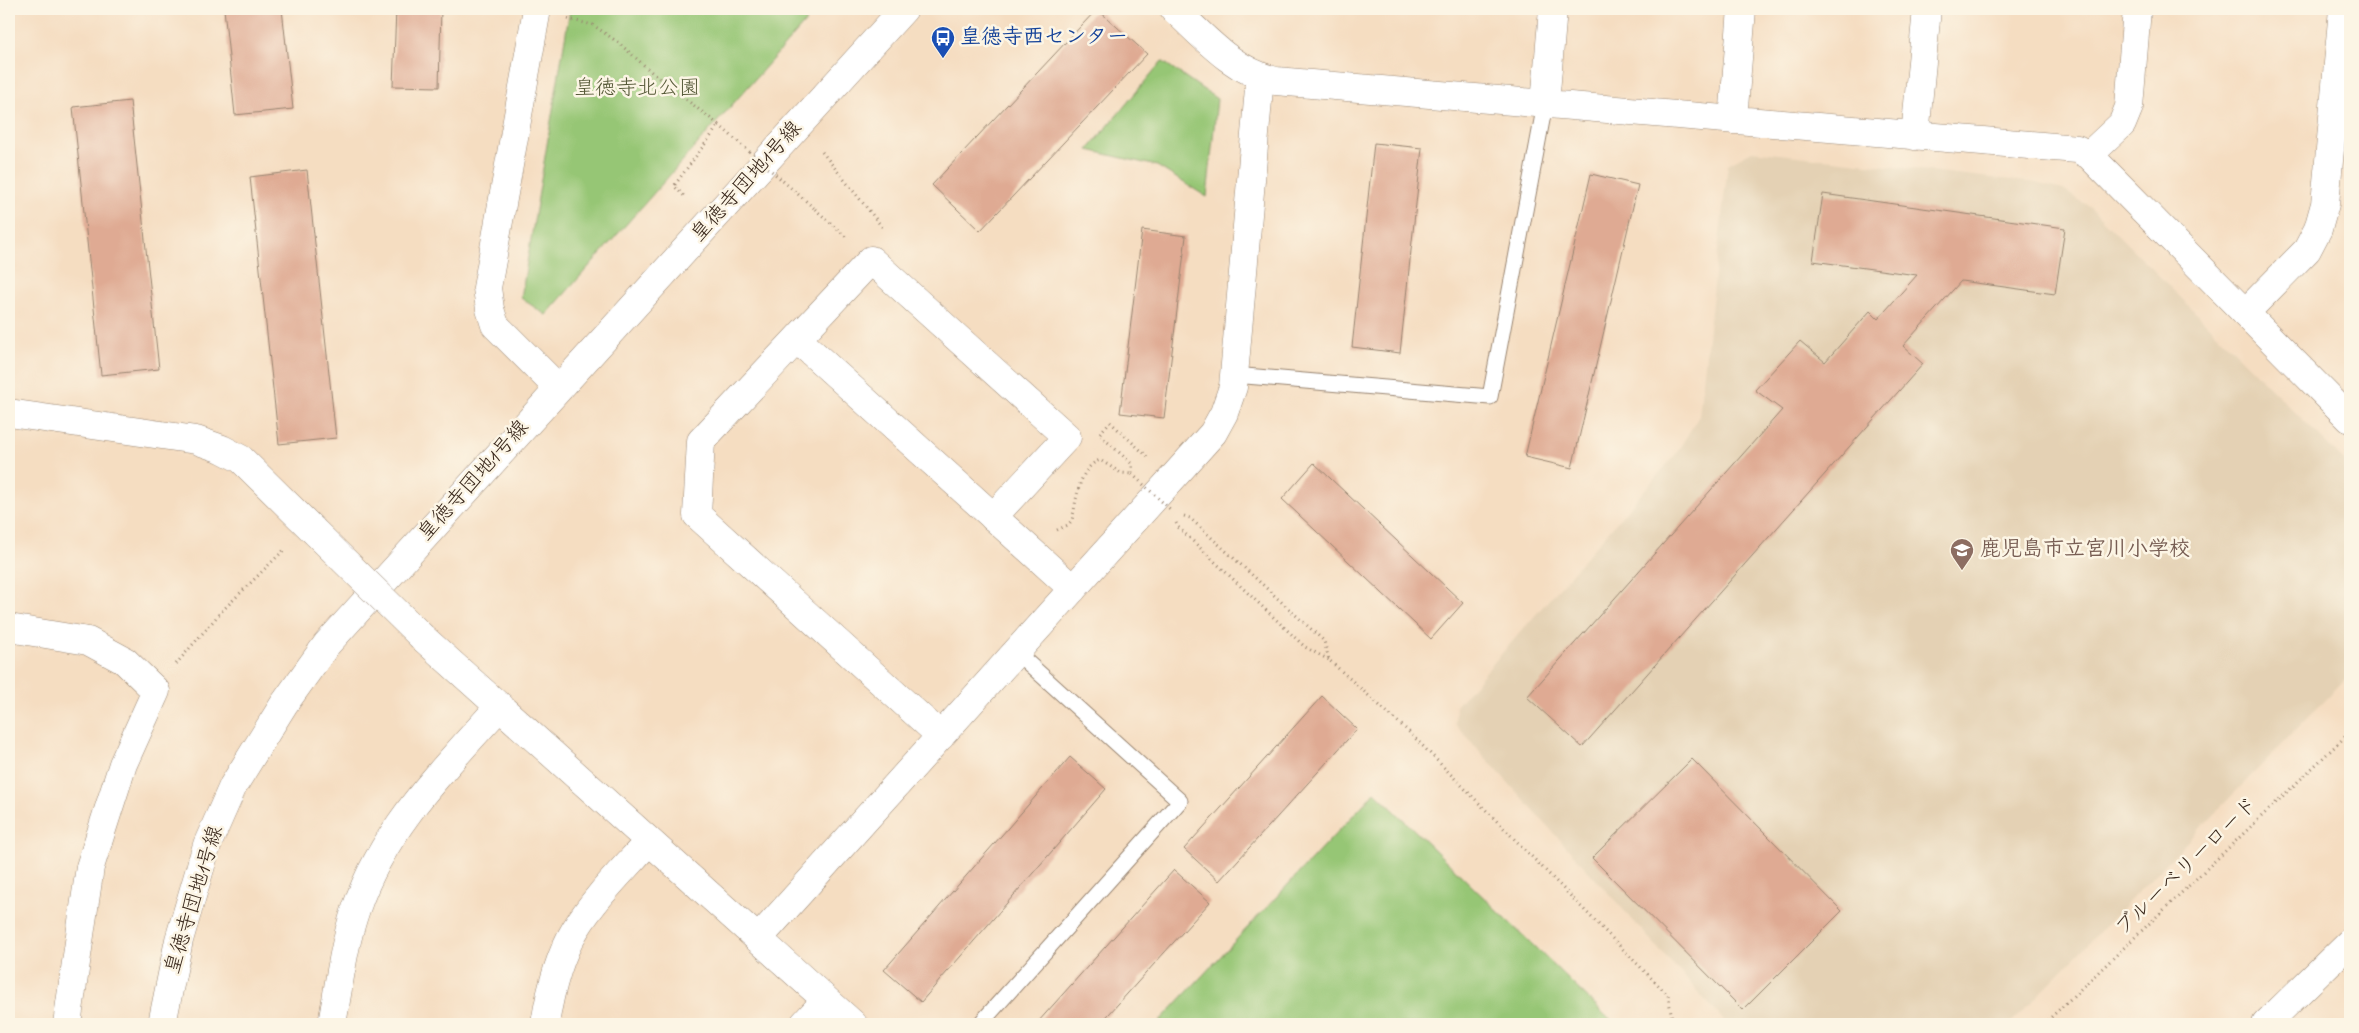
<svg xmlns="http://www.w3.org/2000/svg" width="2359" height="1033" viewBox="0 0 2359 1033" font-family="'Indie Flower','Klee One',sans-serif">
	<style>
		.built { fill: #e4d1b4 }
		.green { fill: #96c675; stroke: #68784a }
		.building { fill: #dfaa93 }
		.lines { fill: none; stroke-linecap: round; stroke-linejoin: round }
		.service-casing { stroke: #988470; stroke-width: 17 }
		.minor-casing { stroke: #988470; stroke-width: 29 }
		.tertiary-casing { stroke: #988470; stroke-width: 29 }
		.path { stroke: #988470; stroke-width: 3; stroke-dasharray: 1 4; stroke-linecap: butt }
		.service { stroke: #fff; stroke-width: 15 }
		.minor { stroke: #fff; stroke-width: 28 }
		.tertiary { stroke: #fff; stroke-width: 28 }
		.minor-bridge-casing { stroke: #988470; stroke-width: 29; stroke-linecap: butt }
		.path-bridge { stroke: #988470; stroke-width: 3; stroke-dasharray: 1 4; stroke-linecap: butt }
		.minor-bridge { stroke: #fff; stroke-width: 28 }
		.labels { text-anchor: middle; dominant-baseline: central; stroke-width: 5; stroke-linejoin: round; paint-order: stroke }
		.transit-label { font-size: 21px; font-weight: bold; fill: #164399; stroke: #fcf5e5; text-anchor: start }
		.park-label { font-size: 21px; fill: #565938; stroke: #fcf5e5 }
		.street-label { font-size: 21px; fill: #3b2a1e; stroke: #fcf5e5 }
		.education-label { font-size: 21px; font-weight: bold; fill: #785e54; stroke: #fcf5e5; text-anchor: start }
	</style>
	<rect width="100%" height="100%" fill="#fcf5e5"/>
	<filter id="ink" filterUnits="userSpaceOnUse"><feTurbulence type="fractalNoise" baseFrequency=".02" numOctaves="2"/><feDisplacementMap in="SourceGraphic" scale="10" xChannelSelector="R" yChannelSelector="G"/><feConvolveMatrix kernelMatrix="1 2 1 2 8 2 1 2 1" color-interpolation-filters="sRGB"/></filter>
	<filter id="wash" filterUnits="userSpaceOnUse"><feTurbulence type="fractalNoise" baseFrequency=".0096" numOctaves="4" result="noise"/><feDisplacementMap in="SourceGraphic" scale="20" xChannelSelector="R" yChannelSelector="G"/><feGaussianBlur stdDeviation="1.12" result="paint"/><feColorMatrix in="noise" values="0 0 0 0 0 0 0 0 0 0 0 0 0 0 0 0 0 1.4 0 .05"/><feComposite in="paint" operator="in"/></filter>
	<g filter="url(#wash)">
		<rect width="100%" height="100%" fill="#f5ddc1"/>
		<path class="built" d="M1752,151L2036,183L2063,190L2090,207L2350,467V674L2010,1024H1727L1455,724L1456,706L1676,454L1699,416L1728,164Z"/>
		<path class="green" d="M570,9H817L546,315L521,298Z
			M1162,61L1217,99L1207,197L1157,166L1088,150Z
			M1375,792L1606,1016L1616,1024H1157Z"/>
		<g id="blocks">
			<path class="building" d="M224,9H282L293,109L235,115Z
				M396,9H441L439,87L393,86Z
				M1097,9L1147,54L980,231L932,185Z
				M130,101L159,369L101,375L73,107Z
				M1374,143L1422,148L1400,353L1352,347Z
				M307,170L336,438L279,444L250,177Z
				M1591,174L1638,185L1572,468L1525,457Z
				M1823,194L2065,228L2055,294L1961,281L1903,346L1923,364L1582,747L1527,697L1782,410L1755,390L1800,341L1825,362L1870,311L1878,319L1917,275L1813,261Z
				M1142,230L1186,236L1164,418L1120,413Z
				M1314,463L1463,603L1431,639L1282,499Z
				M1322,696L1357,729L1219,881L1184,849Z
				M1070,757L1106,789L921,1002L884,970Z
				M1692,759L1842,911L1743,1010L1592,858Z
				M1174,870L1210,902L1100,1024H1039L1037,1023Z"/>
		</g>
	</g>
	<g filter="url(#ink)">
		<use href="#blocks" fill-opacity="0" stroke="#988470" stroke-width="1"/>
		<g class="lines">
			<g class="service-casing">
				<path id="service" d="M1234,375L1490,397L1545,104
					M980,1024L1180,801L1016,652"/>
			</g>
			<g class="minor-casing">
				<path id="minor" d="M537,9L487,288L490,309L495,325L558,388
					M1174,9C1205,38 1233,71 1276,81L2077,149L2089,155L2350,419
					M1545,104L1553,9
					M1733,120L1742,9
					M1915,136L1927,9
					M2089,155L2122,124L2129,107L2137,9
					M2245,313L2307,250L2318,229L2325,204L2343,9
					M797,339L1073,589
					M9,413L196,440L222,449L241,459L313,530
					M9,628L88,641L125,661L156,691L123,764L90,867L67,1024
					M422,637L853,1024
					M941,736L697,515L701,441L871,260L1067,437L993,517
					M758,939L1213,433L1224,413L1233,387L1260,77
					M332,1024C339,986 343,946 356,909C383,829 444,768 500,706
					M545,1024C550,992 558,958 575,930C595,897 624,869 649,841
					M804,1024L826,1000
					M2266,1024L2350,942"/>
			</g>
			<g class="tertiary-casing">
				<path id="tertiary" d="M162,1024L179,940L207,845L233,786L284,704L327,644L904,9"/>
			</g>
			<path class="path" d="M568,19L593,25L619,43L656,76L719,125L674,186L685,197
				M822,152L883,228
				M815,209L846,237
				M1100,433L1110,422L1148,457
				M1184,516L1190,518L1324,641L1329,660L1408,731L1668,995L1673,1024
				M1176,523L1178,527L1305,647L1329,660
				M1057,530L1068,525L1072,520C1077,499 1078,468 1100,460L1121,473L1132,474V464L1101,436
				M176,664L221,612L285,549
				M2044,1024L2350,732"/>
			<use href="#service" class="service"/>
			<use href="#minor" class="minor"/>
			<use href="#tertiary" class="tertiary"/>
			<g class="minor-bridge-casing">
				<path id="minor-bridge" d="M313,530L422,637"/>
			</g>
			<path class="path-bridge" d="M719,125L815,209
				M1132,474L1172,511"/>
			<use href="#minor-bridge" class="minor-bridge"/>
		</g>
	</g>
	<defs>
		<g id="bus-pin" transform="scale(1.25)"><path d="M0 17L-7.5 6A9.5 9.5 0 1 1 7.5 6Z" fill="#1a4fb4" stroke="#fcf5e5"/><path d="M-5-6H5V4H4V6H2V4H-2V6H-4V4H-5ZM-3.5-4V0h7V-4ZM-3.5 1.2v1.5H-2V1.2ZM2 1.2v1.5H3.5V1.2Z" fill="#fff"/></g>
		<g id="school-pin" transform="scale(1.25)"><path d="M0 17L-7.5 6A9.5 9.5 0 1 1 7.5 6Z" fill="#8d6e63" stroke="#fcf5e5"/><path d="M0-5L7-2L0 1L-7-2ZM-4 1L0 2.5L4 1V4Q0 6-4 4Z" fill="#fff"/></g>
	</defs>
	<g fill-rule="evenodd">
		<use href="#bus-pin" x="943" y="38"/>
		<use href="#school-pin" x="1962" y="550"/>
	</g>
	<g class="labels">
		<g class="transit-label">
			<text x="960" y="38">皇徳寺西センター</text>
		</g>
		<g class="park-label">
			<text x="637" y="89">皇徳寺北公園</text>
		</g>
		<g class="street-label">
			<text transform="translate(747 182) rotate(-48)">皇徳寺団地1号線</text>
			<text transform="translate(474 481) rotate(-48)">皇徳寺団地1号線</text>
			<text transform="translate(2187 867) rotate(-44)">ブルーベリーロード</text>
			<text transform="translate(195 900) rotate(-73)">皇徳寺団地1号線</text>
		</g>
		<g class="education-label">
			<text x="1980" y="550">鹿児島市立宮川小学校</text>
		</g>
	</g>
	<rect width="2359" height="1033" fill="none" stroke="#fcf5e5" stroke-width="30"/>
</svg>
